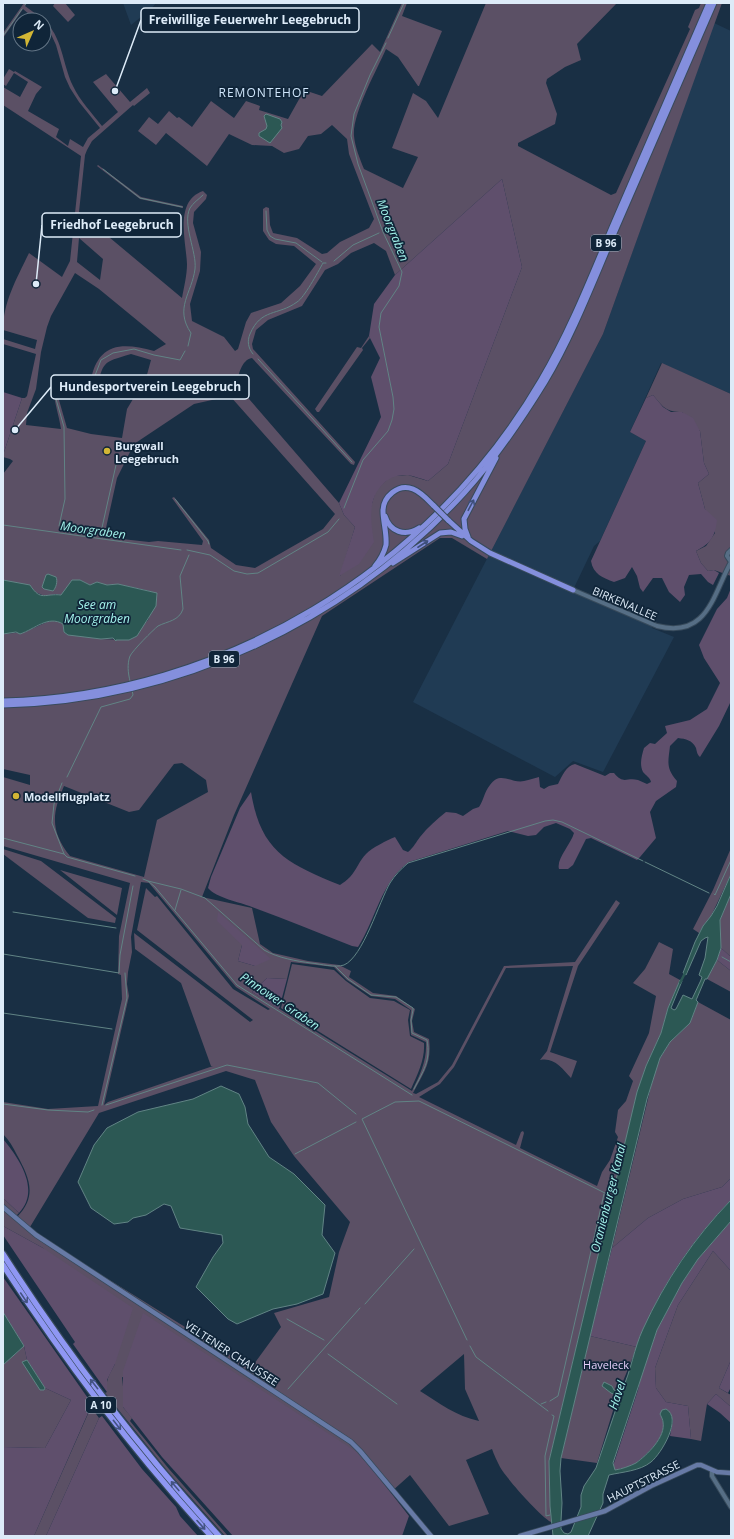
<svg xmlns="http://www.w3.org/2000/svg" width="734" height="1539" viewBox="0 0 734 1539" font-family="'Open Sans',sans-serif">
	<style>
		.built { fill: #203b54 }
		.green { fill: #5b5065; fill-rule: evenodd }
		.forest { fill: #5f4f6c }
		.water { fill: #2c5854; stroke: #618485 }
		.lines { fill: none; stroke-linecap: round; stroke-linejoin: round }
		.stream { stroke: #618485; stroke-width: 1 }
		.canal { stroke: #2c5854; stroke-width: 2.5 }
		.tertiary-casing { stroke: #374a5b; stroke-width: 6 }
		.secondary-casing { stroke: #374a5b; stroke-width: 6 }
		.trunk-casing { stroke: #374a5b; stroke-width: 7 }
		.motorway-casing { stroke: #374a5b; stroke-width: 8 }
		.tertiary { stroke: #566e85; stroke-width: 4 }
		.secondary { stroke: #677aa6; stroke-width: 4.5 }
		.trunk { stroke: #848fdd; stroke-width: 5 }
		.motorway { stroke: #8f97f3; stroke-width: 5.5 }
		.trunk-bridge-casing { stroke: #374a5b; stroke-width: 7; stroke-linecap: butt }
		.trunk-bridge { stroke: #848fdd; stroke-width: 5 }
		.oneway { stroke: #3e4f7b }
		.oneway2 { stroke: #435383 }
		.poi-dot { fill: #d2b635; stroke: #102539; stroke-width: 1.5 }
		.labels { text-anchor: middle; dominant-baseline: central; stroke-width: 3.5; stroke-linejoin: round; paint-order: stroke }
		.shield { fill: #102539; stroke: #a0b0bf; stroke-width: 1 }
		.shield-label { font-size: 10px; font-weight: bold; fill: #ddebf8 }
		.poi-label { font-size: 11px; font-weight: bold; fill: #ddebf8; stroke: #102539; text-anchor: start }
		.street-label { font-size: 11px; fill: #ddebf8; stroke: #102539 }
		.park-label { font-size: 11px; fill: #e6cffa; stroke: #102539 }
		.neighbourhood-label { font-size: 12px; letter-spacing: 1px; fill: #d0e6fb; stroke: #102539 }
		.water-label { font-size: 12px; font-style: italic; fill: #a4f4ec; stroke: #102539 }
		.leader { fill: none; stroke: #ddebf8; stroke-width: 1.5 }
		.callout-dot { fill: #ddebf8; stroke: #102539; stroke-width: 1.5 }
		.callout { fill: #102539; stroke: #ddebf8; stroke-width: 1.5 }
		.callout-label { font-size: 12px; text-anchor: middle; font-weight: bold; fill: #ddebf8 }
	</style>
	<rect width="100%" height="100%" fill="#192f44"/>
	<path class="built" d="M123,3H156L151,9L131,25Z
		M714,23L731,31V394L661,363L630,432L646,441L600,541L594,546L573,590L653,624L652,628L674,637L603,772L573,761L555,777L413,702L603,334Z"/>
	<path class="green" d="M24,3H27L25,6L40,17L36,20L23,9L3,38V33Z
		M55,3H65L75,15L68,22L53,6Z
		M402,3H407L402,16L442,31L419,86H418L398,57L386,49C377,70 352,114 354,136C355,147 360,159 364,169L403,188L418,157L392,148L413,93L426,101L438,118L486,3H617L577,44L581,60L565,67L547,79L546,83L557,114L555,124L518,143V146L611,195L616,193L690,29L688,27L695,10L699,8L701,3H722L603,334L487,559L452,538H440L322,616L234,815L202,897L252,908L260,944L273,953L308,961L339,965L351,971L349,977L373,993L396,996L415,1009L412,1021L414,1032L429,1039C432,1063 424,1072 413,1093L416,1094L438,1082L452,1065L504,966L575,962L616,900L620,903L578,966L550,1052L577,1061L571,1078C562,1068 554,1057 540,1060L547,1051L573,966L506,968L454,1067L440,1084L419,1097L516,1145L521,1132L523,1131L524,1133L520,1148L597,1186L602,1172L610,1160L618,1137L615,1132L618,1110L626,1101L633,1081L629,1076L649,1033L656,996L633,983L645,969L659,942L673,949L669,974L680,980L668,1008L661,1033L646,1066L637,1093L549,1461L551,1522C539,1515 507,1479 500,1467C497,1461 494,1455 492,1449L466,1460L489,1514L449,1526L410,1475L391,1492L369,1465L122,1377L124,1396L123,1407L132,1418L130,1421L169,1469L228,1536H225L169,1473L105,1393L107,1392C105,1380 110,1374 115,1364L43,1248L3,1226V1198L19,1213L16,1216L42,1238L251,1368L281,1327L274,1313L329,1297L339,1252L350,1222L294,1156L271,1122L255,1080L226,1071L99,1113L30,1227L17,1217C38,1196 29,1177 17,1155C13,1147 9,1140 3,1134V1102L48,1109L98,1106L122,999L121,975L118,974L119,936L130,883L3,846V777L30,785V775L3,769V634L25,632L49,621L57,620L63,624L64,632L100,639L129,640L137,636L141,628L148,620L157,594C145,589 132,587 119,585C115,584 110,585 106,585C99,584 97,582 90,585L80,580L61,595L56,594L45,596L3,580V474L13,461L10,459L3,457V455L22,398H25L27,396L36,354L3,344V339L35,349L37,340L3,330C3,302 17,278 29,253L62,277L70,261L81,156L3,105V87L20,97L28,82L14,73L6,86L3,84V79L9,69L14,72L15,71L42,87L36,94L28,111L59,129L56,137L68,146L70,139L83,147L88,138L100,128L79,102L70,88L65,77L56,45L50,32L44,24L43,19C63,37 62,63 73,86C80,101 92,113 102,126L118,112L93,82L106,74L130,102L147,88L150,93L134,106L133,105L92,141L87,150L85,155L79,212L182,298C184,287 187,275 187,264C186,241 174,201 203,191L207,195L206,199L194,212L193,223L201,252L200,271L190,304L192,321L224,337L235,351L238,349L246,322L251,313L281,303L300,286L316,264L294,246L276,244L269,240L263,231V209L266,207L269,208L270,225L273,233L297,238L322,254L327,253L340,242L369,228L374,219L349,154L347,139L332,125L321,134L308,136L299,149L284,153L272,146L252,145L229,134L207,166L166,133L156,145L138,131L149,117L158,124L169,111L177,118L179,117L192,127L211,101L234,118L246,101L260,106L259,110L288,119L302,94L307,91L322,96L372,44L380,52ZM502,179L522,267L448,464L428,481L408,475L391,476L376,490L371,507V524L340,576L355,527L344,515L339,503L236,384C239,375 241,360 252,358L351,464L354,465L355,462L253,349L252,344L256,330L268,320L302,306L325,270L338,264L351,253L374,243L386,251L395,275ZM79,238L103,259L100,280L77,262ZM75,273L99,289L166,344L154,351C119,341 96,344 90,385L87,386C38,367 57,401 61,429L26,425L27,413L36,389L41,352L47,327L51,316ZM131,354L151,360L142,393L133,399L127,409L122,438L91,434L67,428L57,393L62,387L73,386L93,392L96,391C104,361 101,363 131,354ZM230,396L335,514L323,529L255,568L236,565L211,548L209,540L174,497L172,498L203,541L202,545L158,541L149,542L104,537L117,478L134,444L194,404ZM182,763L206,780L208,792L157,820L144,877L70,856C50,831 52,813 64,786L129,812L139,810L174,764ZM141,882L149,883L236,987L270,1009L268,1010L233,989L157,896L155,897L146,888L137,930L253,1020L250,1022L134,933L135,949L181,983L211,1066H213L108,1102L104,1105L129,996L127,984L128,972L132,952L131,937ZM242,945L255,966L238,961ZM291,962L334,967L347,980L371,996L395,999L411,1010L410,1020L411,1035L426,1042C427,1061 420,1075 412,1091L252,992L267,978L287,979ZM464,1354L465,1389L479,1421C456,1416 439,1403 420,1391Z
		M98,165L141,197L183,206V208L140,199L97,166Z
		M369,336L370,338L362,348L363,350L319,412H317L315,409L357,347L361,348Z
		M662,363L731,394V576L714,570L708,571L701,563L696,551L706,546L715,533L705,509L698,483L709,474L704,463L700,431L682,412C666,412 663,407 653,395L646,398Z
		M731,848V874L711,916L703,926L699,933L693,929L713,890Z
		M3,849L41,861L116,918L115,923L88,918L3,854Z
		M60,870L122,888L117,915Z
		M731,894V957L721,948L720,920Z
		M717,960L731,971V992L707,979Z
		M292,964L334,970L346,981L370,998L394,1001L410,1010L408,1020L410,1036L424,1043C425,1060 418,1073 411,1089L281,1008Z
		M698,1002L731,1020V1178L722,1187L683,1199L648,1218L612,1248L655,1070L660,1058L670,1042L690,1023Z
		M713,1251L731,1271V1360L719,1388L731,1395V1407L716,1394L707,1404L701,1441L691,1439L688,1406L666,1402L656,1388L655,1368L678,1305Z
		M590,1336L637,1347L619,1391L597,1463L561,1458Z
		M24,1346L27,1360L22,1362L44,1390L45,1388L71,1400L45,1448L3,1447V1365Z
		M91,1407L99,1418L46,1536H34Z"/>
	<path class="forest" d="M502,179L522,267L448,464L428,481C422,479 414,476 407,475C397,475 390,477 383,484C367,499 371,523 374,542L359,564L339,576L355,527L344,515L339,503L381,417L371,377L380,358L369,336L374,304L395,275Z
		M3,392L22,398L3,455Z
		M653,395L663,407L671,412H682L693,418L700,431L704,463L709,474L698,483L705,509L717,520C715,537 711,543 696,551L701,563L708,571L714,570L719,573L713,585L708,582L701,574L689,575L684,587L685,595L680,602L669,592L662,578H653L643,592L640,588L637,576L632,567L625,578L614,582C603,578 593,574 591,561L646,441L630,432L646,398Z
		M731,588V701L719,726L700,757C697,754 697,752 696,748C692,740 686,739 678,738L670,746C668,763 666,768 677,781L676,787L656,801L650,812L656,838L640,857L637,860L591,838L586,839L573,865L568,869H559C556,859 571,844 574,833L570,829L556,823L544,827L536,835L528,836L508,831L409,862C381,882 376,919 358,947L352,946C318,933 286,919 252,907C240,902 216,898 208,888L211,877L240,808L251,792C261,852 287,863 340,885C343,883 347,880 350,877C356,871 359,861 366,854C371,848 388,840 395,837L403,850L408,852C414,847 416,842 420,837C428,827 437,819 446,812L456,813L463,816L473,809L479,807C484,800 484,792 490,785C500,770 512,784 524,781C530,780 534,778 539,777L540,787L544,789L549,786L558,784C562,776 566,766 575,764L605,776L610,773H614C624,785 626,777 638,780C641,781 644,783 647,784L651,782C650,777 646,776 643,772C639,764 642,755 644,748L650,743L655,744L667,733L665,726L690,720L707,709L720,683L704,658L699,645L717,609L727,598Z
		M218,912L271,959L255,966L238,961L242,945L217,921Z
		M721,948L731,957V971L717,960Z
		M267,978L287,979L279,1009L252,992Z
		M3,1139C19,1158 41,1190 19,1213L3,1198Z
		M731,1178V1200C690,1242 657,1291 637,1347L590,1336L612,1248L648,1218L683,1199L722,1187Z
		M731,1221V1271L713,1251L678,1305L655,1368L656,1388L666,1402L688,1406L691,1439L670,1436L673,1420L660,1414C661,1416 663,1420 663,1423C666,1437 647,1455 636,1463C630,1467 622,1468 615,1470L613,1466L638,1390L641,1376L657,1330L682,1283L698,1259Z
		M3,1226L43,1248L133,1308L115,1364L107,1380V1392L73,1344L75,1342L3,1235Z
		M3,1277L92,1404L34,1536H3V1447L45,1448L71,1400L45,1388L27,1360L24,1346L3,1312Z
		M143,1313L355,1451L369,1465L409,1516L402,1536H233L162,1457L123,1407V1371Z
		M731,1360V1387L728,1393L719,1388Z
		M716,1394L731,1407V1423L720,1413L707,1404Z
		M102,1416L142,1469L176,1507L180,1516L198,1536H46L99,1418Z"/>
	<path class="water" d="M266,114L280,119L282,122L281,125L282,128L270,143L259,136V133L266,129L267,126L264,116Z
		M48,574L56,577C58,581 56,588 53,591L44,589L42,587L46,575Z
		M3,580L30,585C41,602 45,593 61,595L72,580H80L90,585L97,582L107,585L118,584L157,593L156,606L137,636L129,640H116V641L113,638L101,639L68,635L64,632L63,624C48,615 35,629 20,634L16,632L3,634Z
		M731,874V894L720,920L721,948L717,960L707,979H705L697,998L696,1000L698,1002L690,1023L670,1042L660,1058L647,1099L561,1458L560,1471L562,1503L561,1521V1529L564,1533L568,1534L571,1532L581,1507V1495L584,1486L596,1468L619,1400L618,1396L611,1393L602,1386L604,1382L612,1386L614,1390L618,1392L622,1390C631,1371 634,1348 643,1329C665,1281 694,1238 731,1200V1221L698,1259L682,1283L657,1330L613,1463L615,1470C622,1469 630,1466 636,1463C647,1455 666,1437 663,1422C663,1420 661,1416 660,1414L662,1410L666,1409C683,1418 661,1454 651,1462C640,1471 622,1472 609,1475L603,1494V1503L588,1536H553L550,1506L549,1461L637,1092L646,1066L661,1033L668,1008L680,980L682,981L671,1008L674,1010L676,1009L683,995L692,999L701,980L702,977L699,975L705,958L708,937L705,938L701,941L686,975L683,973L695,942L703,926L711,916L717,906Z
		M221,1086L239,1094L245,1107L248,1124L269,1157L294,1174L325,1205L322,1235L335,1253L323,1294L297,1304L273,1309L237,1324L228,1319L196,1287L213,1257L223,1243L222,1235L180,1228L171,1206L164,1204L146,1215L133,1218L128,1222L114,1224L91,1208L78,1182L94,1145L107,1128L138,1112L193,1099Z
		M3,1312L24,1346L3,1365Z
		M27,1360L45,1388L44,1390H40L22,1362Z"/>
	<g class="lines">
		<path class="stream" d="M25,5L26,3
			M3,36L22,9
			M388,38L404,3
			M103,169L140,198L182,207
			M266,211L267,230L270,236L275,239L296,243L322,262
			M334,261L353,245L379,233
			M188,346L191,333C174,308 192,293 195,269C197,252 182,224 190,208C193,203 199,199 203,195
			M253,354C248,348 247,341 250,334C261,308 278,316 297,302C304,298 318,272 323,263H326
			M258,359L352,462
			M55,392L60,384L71,383L90,390L93,389L94,378L101,360L113,353L134,349L154,355L180,360L185,351
			M56,399L64,427L65,499L59,526
			M175,499L208,541L209,544
			M344,508L363,460L388,431L392,420L394,409L393,397L379,327L381,313L399,286L402,272L383,232L358,164L351,136L354,114L370,75L386,43
			M3,525L181,550
			M101,532L116,465
			M187,550L210,555L234,571L247,574L258,573L328,532L339,519
			M130,681C128,673 127,664 130,656C133,650 153,630 158,626C168,621 179,621 183,609L180,576L189,555
			M67,777L101,707L130,699L133,695L132,690
			M62,783L54,804L52,823L64,854L67,857L135,876
			M3,838L64,854
			M645,862L709,893
			M143,879L148,881L155,887L237,985L412,1095
			M148,881L181,889L205,898L264,950C278,958 296,961 311,963C321,964 335,968 344,965C363,957 379,902 390,883C395,875 401,869 408,863L545,821L553,820L562,822L643,861
			M714,894L715,895L731,860
			M175,910L181,890
			M13,912L116,928
			M3,954L119,973L120,955L133,886
			M722,957L731,962
			M335,966L348,979L371,995L396,997L413,1008V1010L411,1020L412,1033L427,1040C431,1061 423,1071 414,1089
			M3,1013L112,1029
			M3,1104L48,1110L88,1112L94,1110
			M102,1105L127,998L125,973
			M106,1105L227,1065L318,1083L356,1114
			M295,1154L356,1122
			M365,1304L414,1249
			M287,1319L324,1340
			M467,1340L362,1119L395,1102L419,1101L607,1194
			M470,1346L476,1357L548,1411
			M328,1354L397,1404
			M288,1389L360,1308
			M550,1401L558,1396L604,1194
			M541,1404L546,1402
			M550,1515L546,1516L545,1456L554,1416L552,1415"/>
		<path class="canal" d="M680,983L686,971"/>
		<g class="tertiary-casing">
			<path id="tertiary" d="M573,590L657,626C708,639 713,594 731,562L727,556L728,553L731,550
				M712,1471V1476L731,1507"/>
		</g>
		<g class="secondary-casing">
			<path id="secondary" d="M3,1207L36,1235L351,1442L360,1451L431,1536
				M520,1536L605,1511L651,1486L697,1465H701L717,1472L731,1473"/>
		</g>
		<g class="trunk-casing">
			<path id="trunk" d="M385,516C390,532 405,537 419,528
				M448,520L471,541L490,553L573,590
				M468,537L465,529L464,519L496,458
				M393,563L440,533L451,532L462,536
				M375,566C380,560 384,553 386,545C387,533 383,522 383,511C383,497 398,483 413,489C421,492 428,500 434,506
				M3,701C223,695 430,570 541,380C570,331 591,277 613,225C645,151 677,77 709,3
				M3,705C178,701 348,621 465,492C496,458 521,421 545,382C573,335 593,282 615,231C648,155 681,79 714,3"/>
		</g>
		<g class="motorway-casing">
			<path id="motorway" d="M3,1254C67,1354 139,1448 219,1536
				M3,1265C65,1361 134,1452 211,1536"/>
		</g>
		<use href="#tertiary" class="tertiary"/>
		<use href="#secondary" class="secondary"/>
		<use href="#trunk" class="trunk"/>
		<use href="#motorway" class="motorway"/>
		<g class="trunk-bridge-casing">
			<path id="trunk-bridge" d="M434,506L448,520"/>
		</g>
		<use href="#trunk-bridge" class="trunk-bridge"/>
	</g>
	<defs><path id="oneway-shaft" d="M-6 0H5M1.5-3L5.5 0L1.5 3" fill="none" stroke-width="1.6" stroke-linecap="round" stroke-linejoin="round"/></defs>
	<g class="oneway">
		<use href="#oneway-shaft" transform="translate(471 505) rotate(-62)"/>
		<use href="#oneway-shaft" transform="translate(423 544) rotate(-33)"/>
	</g>
	<g class="oneway2">
		<use href="#oneway-shaft" transform="translate(24 1298) rotate(56)"/>
		<use href="#oneway-shaft" transform="translate(94 1384) rotate(-128)"/>
		<use href="#oneway-shaft" transform="translate(117 1425) rotate(52)"/>
		<use href="#oneway-shaft" transform="translate(175 1486) rotate(-130)"/>
		<use href="#oneway-shaft" transform="translate(201 1525) rotate(48)"/>
	</g>
	<g class="poi-dot">
		<circle cx="107" cy="451" r="4"/>
		<circle cx="16" cy="796" r="4"/>
	</g>
	<g class="labels">
		<g class="shield">
			<rect x="591" y="235" width="30" height="16" rx="3"/>
			<rect x="209" y="651" width="30" height="16" rx="3"/>
			<rect x="86" y="1397" width="30" height="16" rx="3"/>
		</g>
		<g class="shield-label">
			<text x="606" y="243">B 96</text>
			<text x="224" y="659">B 96</text>
			<text x="101" y="1405">A 10</text>
		</g>
		<g class="poi-label">
			<text x="115" y="445">Burgwall<tspan x="115" dy="13">Leegebruch</tspan></text>
			<text x="24" y="796">Modellflugplatz</text>
		</g>
		<g class="street-label">
			<text transform="translate(625 603) rotate(23)">BIRKENALLEE</text>
			<text transform="translate(232 1353) rotate(33)">VELTENER CHAUSSEE</text>
			<text transform="translate(643 1481) rotate(-27)">HAUPTSTRASSE</text>
		</g>
		<g class="park-label">
			<text x="606" y="1364">Haveleck</text>
		</g>
		<g class="neighbourhood-label">
			<text x="264" y="92">REMONTEHOF</text>
		</g>
		<g class="water-label">
			<text transform="translate(393 230) rotate(68)">Moorgraben</text>
			<text transform="translate(93 530) rotate(8)">Moorgraben</text>
			<text x="97" y="604">See am<tspan x="97" dy="14">Moorgraben</tspan></text>
			<text transform="translate(280 1001) rotate(34)">Pinnower Graben</text>
			<text transform="translate(608 1198) rotate(-76)">Oranienburger Kanal</text>
			<text transform="translate(617 1395) rotate(-71)">Havel</text>
		</g>
	</g>
	<path class="leader" d="M115 91L141 20M36 284L42 225M15 430L51 387"/>
	<g class="callout-dot">
		<circle cx="115" cy="91" r="4"/>
		<circle cx="36" cy="284" r="4"/>
		<circle cx="15" cy="430" r="4"/>
	</g>
	<g class="callout">
		<rect x="141" y="8" width="218" height="24" rx="4"/>
		<rect x="42" y="213" width="139" height="24" rx="4"/>
		<rect x="51" y="375" width="198" height="24" rx="4"/>
	</g>
	<g class="callout-label">
		<text x="250" y="24">Freiwillige Feuerwehr Leegebruch</text>
		<text x="112" y="229">Friedhof Leegebruch</text>
		<text x="150" y="391">Hundesportverein Leegebruch</text>
	</g>
	<rect width="734" height="1539" fill="none" stroke="#ddebf8" stroke-width="8"/>
	<g transform="translate(32 32) rotate(45)"><circle r="19" fill="#102539" stroke="#627485"/>
	<path d="M0-3L7 15L0 10L-7 15Z" fill="#d2b635"/>
	<text y="-6" font-size="11" font-weight="bold" text-anchor="middle" fill="#ddebf8">N</text>
	</g>
</svg>
